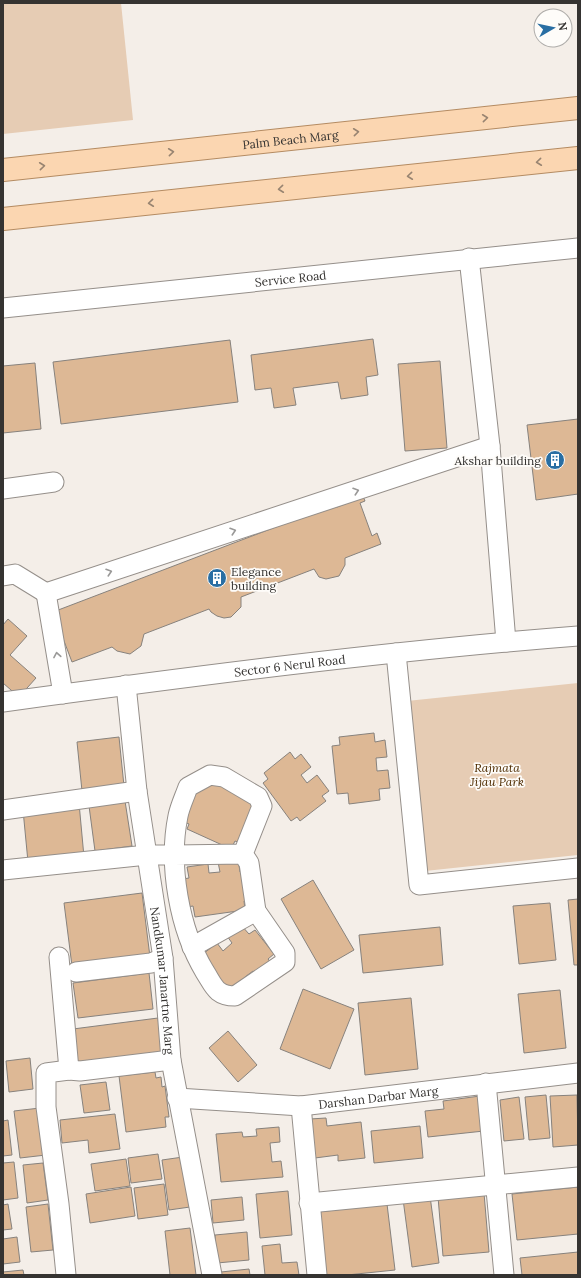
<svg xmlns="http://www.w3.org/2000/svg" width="581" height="1278" viewBox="0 0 581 1278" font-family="Lora,serif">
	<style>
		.green { fill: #e6ccb4 }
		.building { fill: #ddb895; stroke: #87827d }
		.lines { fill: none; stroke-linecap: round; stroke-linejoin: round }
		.minor-casing { stroke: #958f8a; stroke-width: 21 }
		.major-casing { stroke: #b48b62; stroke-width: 24 }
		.minor { stroke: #fff; stroke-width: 19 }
		.major { stroke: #fbd6b1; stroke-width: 22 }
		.oneway { stroke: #988471 }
		.oneway2 { stroke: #9a9998 }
		.labels { text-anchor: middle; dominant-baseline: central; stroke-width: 3.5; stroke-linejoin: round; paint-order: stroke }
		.street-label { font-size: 12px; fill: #353331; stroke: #fefcf9 }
		.poi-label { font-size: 12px; fill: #353331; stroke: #fefcf9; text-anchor: end }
		.park-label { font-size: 12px; font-style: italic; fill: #4f2c00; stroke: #fefcf9 }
	</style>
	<rect width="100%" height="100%" fill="#f4eee8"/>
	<path class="green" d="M3,3H121L133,120L3,134Z
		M578,683V855L425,871L407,701Z"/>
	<path class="building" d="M373,339L378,375L366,377L368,395L341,399L338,382L293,388L296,405L274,408L271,388L255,390L251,355Z
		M230,340L238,402L61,424L53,362Z
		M440,361L447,448L405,451L398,364Z
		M35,363L41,429L3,433V366Z
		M578,419V494L536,500L527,425Z
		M362,494L365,501L360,503L372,536L377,533L381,544L345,558V565L339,576L326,579L319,577L314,569L241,597V607L231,617L224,618L217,616L211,612L209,609L144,634L141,646L130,654L117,651L112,647L72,662L53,612L336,504L337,507L353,501Z
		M8,619L27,636L10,655L36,678L19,697L3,683V625Z
		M374,733L375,742L385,740L387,757L376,758L377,771L388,770L390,788L379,789L380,800L349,804L348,793L337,794L332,746L340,745L339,737Z
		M119,737L124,786L82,791L77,742Z
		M290,752L295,759L301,754L311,767L301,775L307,783L317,775L329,791L322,796L326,801L300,821L297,817L291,821L263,783L268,779L264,773Z
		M209,781L254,801L250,810L256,813L243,844L235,841L231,849L187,829L189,824L182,821L197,785L205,789Z
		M125,801L132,846L95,851L89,806Z
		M79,803L84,857L28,862L23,810Z
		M238,859L240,872L245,871L249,900L244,901L245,910L195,917L193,906L187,907L183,879L189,878L187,867L208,864L209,873L220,872L218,862Z
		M313,880L354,950L321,969L281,899Z
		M142,893L150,957L72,966L64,903Z
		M578,899V965H574L568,900Z
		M550,903L556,960L519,964L513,906Z
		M241,925L249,934L255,930L274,954L268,959L272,964L257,976L253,971L245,977L248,982L235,992L225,991L203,954L217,943L223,951L232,943L227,936Z
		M440,927L443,965L363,973L359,935Z
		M149,973L153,1009L78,1018L73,983Z
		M303,989L354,1009L330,1069L280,1049Z
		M560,990L566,1048L524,1053L518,994Z
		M411,998L418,1069L365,1075L358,1003Z
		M158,1018L163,1057L78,1067L73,1029Z
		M228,1031L257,1065L238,1082L209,1048Z
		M30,1058L33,1089L9,1092L6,1061Z
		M155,1072L156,1078L161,1077L162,1087L165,1086L169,1117H165L166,1127L126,1132L119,1076Z
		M106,1082L110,1110L84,1113L80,1085Z
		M546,1095L550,1138L529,1140L525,1097Z
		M577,1095L578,1145L553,1147L550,1096Z
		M480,1096L484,1131L428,1137L425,1111L444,1109L443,1101Z
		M519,1097L524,1139L504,1141L500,1100Z
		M40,1108L46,1155L20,1158L14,1111Z
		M115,1114L120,1149L89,1153L88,1140L62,1143L60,1120Z
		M326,1118L327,1126L361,1122L365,1158L338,1161V1155L315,1158L310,1119Z
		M8,1120L12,1155L3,1156V1121Z
		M420,1126L423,1158L374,1163L371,1131Z
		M279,1127L280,1142L270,1143L272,1162L281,1161L283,1177L221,1182L216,1134L242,1132L243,1137L257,1136L256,1129Z
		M158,1154L162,1179L131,1183L128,1158Z
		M183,1157L190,1207L169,1210L162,1160Z
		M126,1159L130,1186L95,1191L91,1164Z
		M14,1162L18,1198L3,1200V1163Z
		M43,1163L48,1200L27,1203L23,1165Z
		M164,1184L168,1215L138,1219L134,1188Z
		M131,1187L135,1216L90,1223L86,1194Z
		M578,1187V1234L517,1240L512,1194Z
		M288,1191L292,1235L260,1238L256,1194Z
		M484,1193L489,1252L443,1256L438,1197Z
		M430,1196L439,1263L412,1267L403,1199Z
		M242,1197L244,1220L213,1223L211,1200Z
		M8,1204L12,1229L3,1230V1205Z
		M48,1204L53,1250L31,1252L26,1207Z
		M387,1204L395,1270L347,1275H325L318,1212Z
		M190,1228L196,1275H170L165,1231Z
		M247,1232L249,1260L217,1263L215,1235Z
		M17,1237L20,1262L3,1264V1239Z
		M280,1244L282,1263L297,1262L299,1275H265L262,1246Z
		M578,1252V1275H522L520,1258Z
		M249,1269L250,1275H221V1272Z
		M23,1270L24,1275H3V1272Z"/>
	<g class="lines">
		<g class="minor-casing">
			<g id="minor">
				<path d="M469,258L490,446L506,642"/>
				<path id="s1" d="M3,308L578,248"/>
				<path d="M3,489L54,482"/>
				<path d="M3,576L15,574L46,593"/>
				<path d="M396,653L419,885L578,868"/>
				<path id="s2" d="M126,685L137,791L163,958L171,1060L212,1275"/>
				<path d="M63,694L46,593L490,446"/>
				<path id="s3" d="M3,702C194,676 386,651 578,636"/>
				<path d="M3,810L137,791"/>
				<path d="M3,870L147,855H175L243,854L249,863L256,911L285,953V962L235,996C216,996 214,986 205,972C179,929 168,865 178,816C180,806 185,796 188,787L210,775L224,777L258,797L262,806L243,854"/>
				<path d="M192,947L256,911"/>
				<path d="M59,957L69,1070"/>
				<path d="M76,972L151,963L163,958"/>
				<path d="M486,1083L504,1275"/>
				<path id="s4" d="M177,1098L301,1106L578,1073"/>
				<path d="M301,1106L317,1275"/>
				<path d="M309,1203L578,1177"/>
				<path d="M66,1275L59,1204L46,1107V1073L69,1070L80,1071L171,1060"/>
			</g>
		</g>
		<g class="major-casing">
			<g id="major">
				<path id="s5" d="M3,170L578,108"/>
				<path d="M3,219L578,158"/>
			</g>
		</g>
		<use href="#minor" class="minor"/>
		<use href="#major" class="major"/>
	</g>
	<defs><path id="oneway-chevron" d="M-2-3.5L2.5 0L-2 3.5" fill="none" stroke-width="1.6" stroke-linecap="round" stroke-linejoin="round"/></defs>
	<g class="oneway">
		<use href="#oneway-chevron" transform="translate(485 118) rotate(-6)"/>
		<use href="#oneway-chevron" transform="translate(356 132) rotate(-6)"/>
		<use href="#oneway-chevron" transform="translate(171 152) rotate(-6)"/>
		<use href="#oneway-chevron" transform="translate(539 162) rotate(174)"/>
		<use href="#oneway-chevron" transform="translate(42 166) rotate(-6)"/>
		<use href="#oneway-chevron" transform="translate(410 176) rotate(174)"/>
		<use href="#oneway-chevron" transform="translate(281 189) rotate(174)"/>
		<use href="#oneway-chevron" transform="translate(151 203) rotate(174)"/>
	</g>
	<g class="oneway2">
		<use href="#oneway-chevron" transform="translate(356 491) rotate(-18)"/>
		<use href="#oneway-chevron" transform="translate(233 531) rotate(-18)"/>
		<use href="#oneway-chevron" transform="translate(109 572) rotate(-18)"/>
		<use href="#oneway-chevron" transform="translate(57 655) rotate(-100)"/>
	</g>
	<defs>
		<g id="building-disc" transform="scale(1)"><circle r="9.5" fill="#296ea3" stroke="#fefcf9"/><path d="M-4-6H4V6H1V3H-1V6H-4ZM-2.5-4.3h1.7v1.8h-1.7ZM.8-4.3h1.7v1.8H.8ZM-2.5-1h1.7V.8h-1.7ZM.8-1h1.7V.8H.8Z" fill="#fff"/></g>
	</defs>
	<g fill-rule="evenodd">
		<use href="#building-disc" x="555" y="460"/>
		<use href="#building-disc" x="217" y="578"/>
	</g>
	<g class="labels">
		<g class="street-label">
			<text stroke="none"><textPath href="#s5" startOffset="289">Palm Beach Marg</textPath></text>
			<text stroke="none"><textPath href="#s1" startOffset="289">Service Road</textPath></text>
			<text stroke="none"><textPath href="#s3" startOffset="289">Sector 6 Nerul Road</textPath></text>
			<text stroke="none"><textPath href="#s2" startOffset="298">Nandkumar Janartne Marg</textPath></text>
			<text stroke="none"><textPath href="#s4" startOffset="202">Darshan Darbar Marg</textPath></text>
		</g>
		<g class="poi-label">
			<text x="541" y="460">Akshar building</text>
			<text x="231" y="571" text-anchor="start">Elegance<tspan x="231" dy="14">building</tspan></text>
		</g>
		<g class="park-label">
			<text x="497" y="767">Rajmata<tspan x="497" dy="14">Jijau Park</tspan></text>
		</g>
	</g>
	<rect width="581" height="1278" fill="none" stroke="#353331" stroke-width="8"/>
	<g transform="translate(553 28) rotate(81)"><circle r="19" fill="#fefcf9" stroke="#aeaca9"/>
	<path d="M0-3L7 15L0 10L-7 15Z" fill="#296ea3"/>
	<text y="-6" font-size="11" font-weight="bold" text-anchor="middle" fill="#353331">N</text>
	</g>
</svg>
